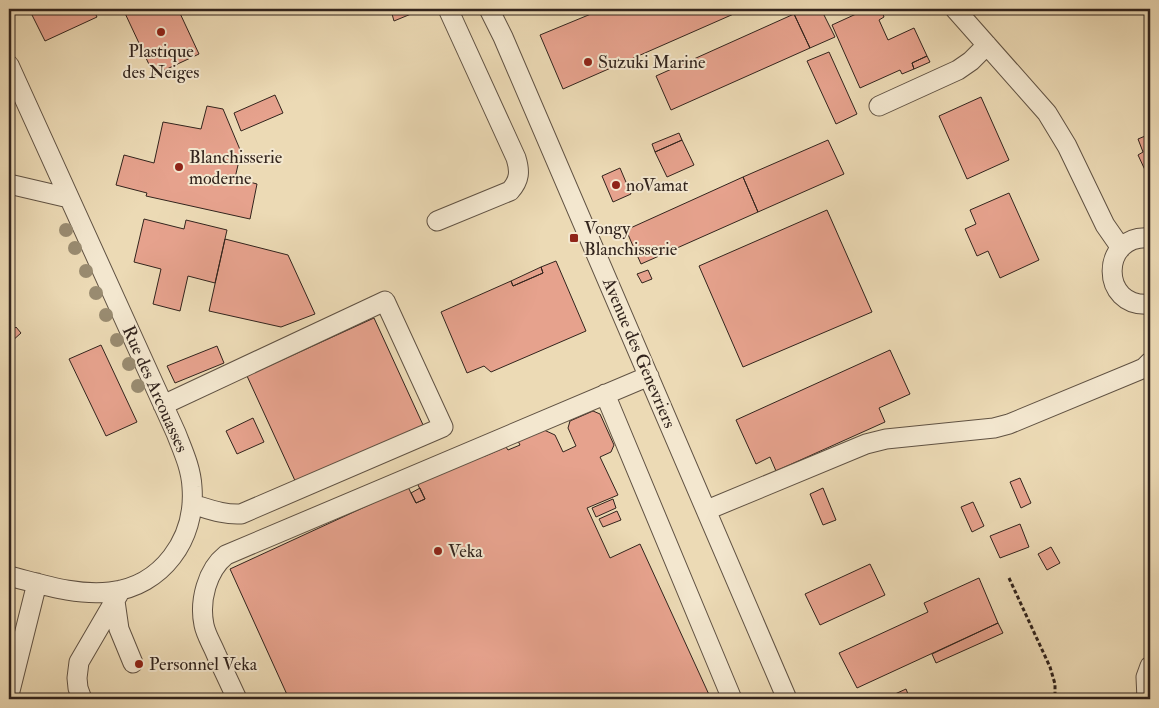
<svg xmlns="http://www.w3.org/2000/svg" width="1159" height="708" viewBox="0 0 1159 708" font-family="'IM FELL Double Pica',serif">
	<style>
		.building { fill: #e6a28d; stroke: #32241d }
		.lines { fill: none; stroke-linecap: round; stroke-linejoin: round }
		.minor-casing { stroke: #605243; stroke-width: 21 }
		.path { stroke: #32241d; stroke-width: 3; stroke-dasharray: 4 2.5; stroke-linecap: butt }
		.minor { stroke: #f3e7cf; stroke-width: 19 }
		.tree { fill: #998b70 }
		.poi-dot { fill: #8f2418; stroke: #f3e7cf; stroke-width: 2 }
		.labels { text-anchor: middle; dominant-baseline: central; stroke-width: 4; stroke-linejoin: round; paint-order: stroke }
		.poi-label { font-size: 18px; fill: #32241d; stroke: #f3e7cf; text-anchor: start }
		.street-label { font-size: 18px; fill: #32241d; stroke: #f3e7cf }
	</style>
	<rect width="100%" height="100%" fill="#ecdab5"/>
	<filter id="stains"><feTurbulence type="fractalNoise" baseFrequency=".004" numOctaves="4"/><feColorMatrix values="0 0 0 0 .2 0 0 0 0 .09 0 0 0 0 .02 0 0 0 .5 -.17"/></filter>
	<radialGradient id="worn" r=".72"><stop offset=".6" stop-color="#630" stop-opacity="0"/><stop offset="1" stop-color="#630" stop-opacity=".3"/></radialGradient>
	<path class="building" d="M29,9H93L97,17L45,41Z
		M123,9H178L199,54L154,75Z
		M404,9H408L411,14L394,21L392,14Z
		M603,9H745L563,89L540,35Z
		M806,9H821L835,37L810,48L794,14Z
		M867,9H881L884,17L879,20L888,40L914,28L927,56L912,63L914,69L902,74L900,70L860,88L832,25Z
		M794,14L810,48L671,110L656,76Z
		M829,52L857,114L836,124L807,61Z
		M927,56L930,62L914,69L912,63Z
		M275,95L283,113L241,131L234,113Z
		M981,97L1009,160L967,179L939,116Z
		M207,106L223,109L241,152L235,178L257,184L250,219L146,196L147,193L116,185L124,155L154,163L163,122L201,129Z
		M679,133L682,140L655,152L652,144Z
		M1150,134V168L1145,170L1138,155L1143,152L1138,139Z
		M682,140L694,165L667,177L655,152Z
		M828,140L844,174L758,212L743,177Z
		M620,168L631,194L613,202L602,176Z
		M743,177L758,212L641,264L626,230Z
		M1009,193L1039,260L1000,278L988,251L977,256L965,229L976,224L970,210Z
		M827,210L872,312L743,367L699,266Z
		M144,219L184,229L186,220L227,230L215,283L188,276L180,311L153,304L161,269L134,262Z
		M225,239L288,255L315,314L281,327L209,311Z
		M556,261L586,331L491,372L484,366L467,373L441,312L511,281L513,286L543,273L541,267Z
		M541,267L543,273L513,286L511,281Z
		M648,270L652,279L642,283L637,274Z
		M374,318L424,427L297,485L247,376Z
		M16,327L21,333L11,342L9,340V330L11,332Z
		M101,345L137,422L106,436L69,359Z
		M217,346L224,363L175,383L167,366Z
		M890,350L910,394L879,408L885,422L776,471L770,457L756,464L736,420Z
		M593,411L600,414L614,445L611,452L600,457L618,495L587,508L610,558L640,544L711,699H289L230,569L408,487L416,503L425,499L417,483L483,453L485,456L506,447L508,450L520,445L518,441L544,430L555,435L563,452L576,446L568,428L570,421Z
		M253,418L264,442L237,454L226,431Z
		M1020,478L1031,503L1021,508L1010,482Z
		M420,488L425,499L416,503L411,493Z
		M823,488L836,520L823,525L810,494Z
		M613,499L616,508L596,517L592,508Z
		M973,502L984,526L972,532L961,507Z
		M617,511L621,520L603,527L599,519Z
		M1020,524L1029,547L1000,558L990,536Z
		M1051,547L1060,563L1047,570L1038,554Z
		M870,564L885,595L820,625L805,594Z
		M979,578L998,623L857,688L839,653L928,612L924,603Z
		M998,623L1003,633L936,663L932,654Z
		M906,689L910,699H884Z"/>
	<g class="lines">
		<g class="minor-casing">
			<path id="minor" d="M489,9L503,37L787,699
				M955,9L1047,113L1067,146L1105,225L1121,248
				M9,65L176,433C183,451 191,468 192,487C196,539 162,586 110,592C76,596 41,584 9,576
				M879,106L958,70L971,61L987,45
				M9,184L69,198
				M437,221L510,191C520,180 520,171 516,158L448,9
				M1150,238C1100,233 1099,309 1150,304
				M605,394L732,699
				M163,405L385,301L443,427L241,514C223,515 209,509 192,504
				M707,510L866,444L886,439L994,428L1009,424L1137,371L1144,368L1150,362
				M115,601L119,629L133,663
				M9,695L37,583
				M82,699L78,688L77,678L79,662L121,590
				M237,699C230,684 223,669 216,654C212,644 206,635 204,625C199,601 207,570 226,555L649,376
				M1147,699L1146,677L1150,666"/>
		</g>
		<path class="path" d="M1009,578L1050,667L1055,684V699"/>
		<use href="#minor" class="minor"/>
	</g>
	<g class="tree">
		<circle cx="66" cy="230" r="7"/>
		<circle cx="75" cy="248" r="7"/>
		<circle cx="86" cy="271" r="7"/>
		<circle cx="96" cy="293" r="7"/>
		<circle cx="106" cy="315" r="7"/>
		<circle cx="117" cy="340" r="7"/>
		<circle cx="129" cy="364" r="7"/>
		<circle cx="138" cy="386" r="7"/>
	</g>
	<g class="poi-dot">
		<circle cx="161" cy="32" r="5"/>
		<circle cx="588" cy="62" r="5"/>
		<circle cx="179" cy="167" r="5"/>
		<circle cx="616" cy="185" r="5"/>
		<rect x="569" y="233" width="10" height="10" rx="2.5"/>
		<circle cx="438" cy="551" r="5"/>
		<circle cx="139" cy="664" r="5"/>
	</g>
	<g class="labels">
		<g class="poi-label">
			<text x="161" y="51" text-anchor="middle">Plastique<tspan x="161" dy="21">des Neiges</tspan></text>
			<text x="598" y="62">Suzuki Marine</text>
			<text x="189" y="157">Blanchisserie<tspan x="189" dy="21">moderne</tspan></text>
			<text x="626" y="185">noVamat</text>
			<text x="584" y="228">Vongy<tspan x="584" dy="21">Blanchisserie</tspan></text>
			<text x="448" y="551">Veka</text>
			<text x="149" y="664">Personnel Veka</text>
		</g>
		<g class="street-label">
			<text transform="translate(639 353) rotate(67)">Avenue des Genevriers</text>
			<text transform="translate(155 389) rotate(66)">Rue des Arcouasses</text>
		</g>
	</g>
	<rect width="1159" height="708" fill="none" stroke="#ecdab5" stroke-width="30"/>
	<rect x="10" y="10" width="1139" height="688" fill="none" stroke="#32241d" stroke-width="2.5"/>
	<rect x="15" y="15" width="1129" height="678" fill="none" stroke="#32241d"/>
	<rect width="100%" height="100%" filter="url(#stains)"/>
	<rect width="100%" height="100%" fill="url(#worn)"/>
</svg>
